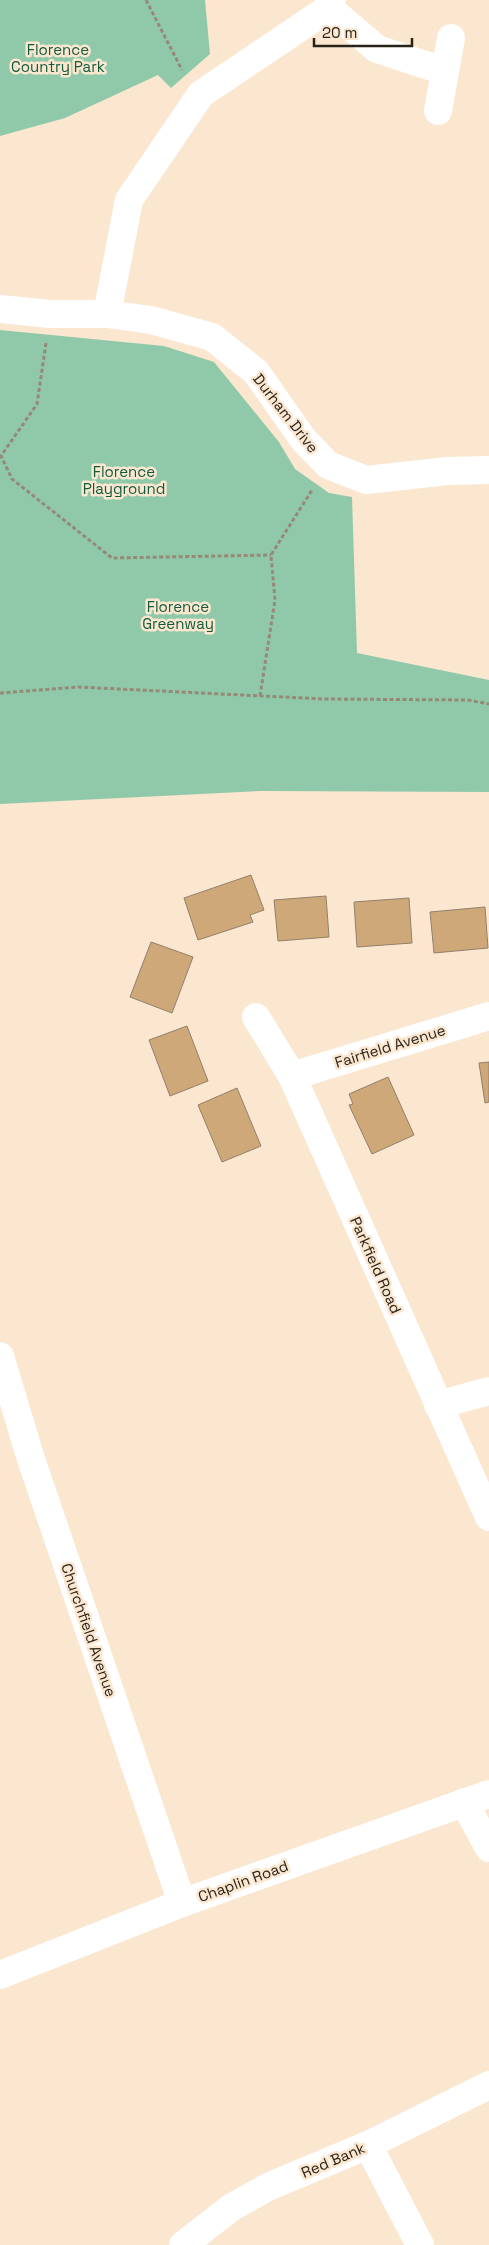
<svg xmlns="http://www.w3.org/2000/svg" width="489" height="2245" viewBox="0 0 489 2245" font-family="'Space Grotesk',sans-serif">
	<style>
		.green { fill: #90c9aa }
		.building { fill: #cfa879; stroke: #91806b }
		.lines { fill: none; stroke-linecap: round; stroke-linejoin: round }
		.path { stroke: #968978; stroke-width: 3; stroke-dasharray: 4 2.5; stroke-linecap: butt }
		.street { stroke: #fff; stroke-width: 28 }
		.secondary { stroke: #fff; stroke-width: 28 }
		.labels { text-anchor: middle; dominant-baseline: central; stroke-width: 5; stroke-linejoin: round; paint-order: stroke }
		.park-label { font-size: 15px; fill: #0f5a3c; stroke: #fbe7d0 }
		.street-label { font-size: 15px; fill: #292219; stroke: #fbe7d0 }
	</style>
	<rect width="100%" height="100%" fill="#fbe7d0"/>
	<path class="green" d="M0,0H205L210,54L171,88L158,75L65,118L0,136Z
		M0,330L164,346L214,362L279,442L295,469L329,493L352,497L357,653L489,680V792L261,791L0,804Z"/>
	<path class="building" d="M251,875L264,910L250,915L253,922L198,940L184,898Z
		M326,896L329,937L278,941L274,900Z
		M409,898L412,943L357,947L354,902Z
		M485,907L488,948L434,953L430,912Z
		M151,942L193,957L172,1013L130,997Z
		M187,1026L208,1081L170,1096L149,1040Z
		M489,1062V1102L485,1103L479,1063Z
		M388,1077L414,1135L372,1154L349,1105L353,1104L349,1094Z
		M237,1088L261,1146L222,1162L198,1105Z"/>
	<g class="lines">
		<path class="path" d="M146,0L182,70
			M46,343L37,404L1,456L12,479L112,558L271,555
			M0,693L78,687L324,699L468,700L489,704
			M260,696L275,600L271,555L312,490"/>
		<path class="street" d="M329,8L377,49L444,71
			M438,111L451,38
			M0,309L50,314H107L151,320L212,337L256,372L303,439L328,465L366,480L448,471L489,470
			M107,314L129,200L201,94L329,8L332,0
			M256,1017L292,1076L489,1517
			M292,1076L489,1016
			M0,1356L30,1456L182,1903
			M438,1405L489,1391
			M464,1802L489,1848
			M368,2145L420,2245
			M183,2245L232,2207L270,2186L368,2145L489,2085"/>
		<path class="secondary" d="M0,1975L182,1903L489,1794"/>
	</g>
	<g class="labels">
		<g class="park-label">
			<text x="58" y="49">Florence<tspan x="58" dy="17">Country Park</tspan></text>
			<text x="124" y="471">Florence<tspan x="124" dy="17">Playground</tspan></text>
			<text x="178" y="606">Florence<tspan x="178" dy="17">Greenway</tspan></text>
		</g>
		<g class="street-label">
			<text transform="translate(286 413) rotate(52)">Durham Drive</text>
			<text transform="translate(390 1046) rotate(-17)">Fairfield Avenue</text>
			<text transform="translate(376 1265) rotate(66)">Parkfield Road</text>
			<text transform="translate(89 1630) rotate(71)">Churchfield Avenue</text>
			<text transform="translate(243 1881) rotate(-20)">Chaplin Road</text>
			<text transform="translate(333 2160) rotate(-23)">Red Bank</text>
		</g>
	</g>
	<path d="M314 38v8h98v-8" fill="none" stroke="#292219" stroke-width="2.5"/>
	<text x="322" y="38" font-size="15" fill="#292219" stroke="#fbe7d0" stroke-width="4" paint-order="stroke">20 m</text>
</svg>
